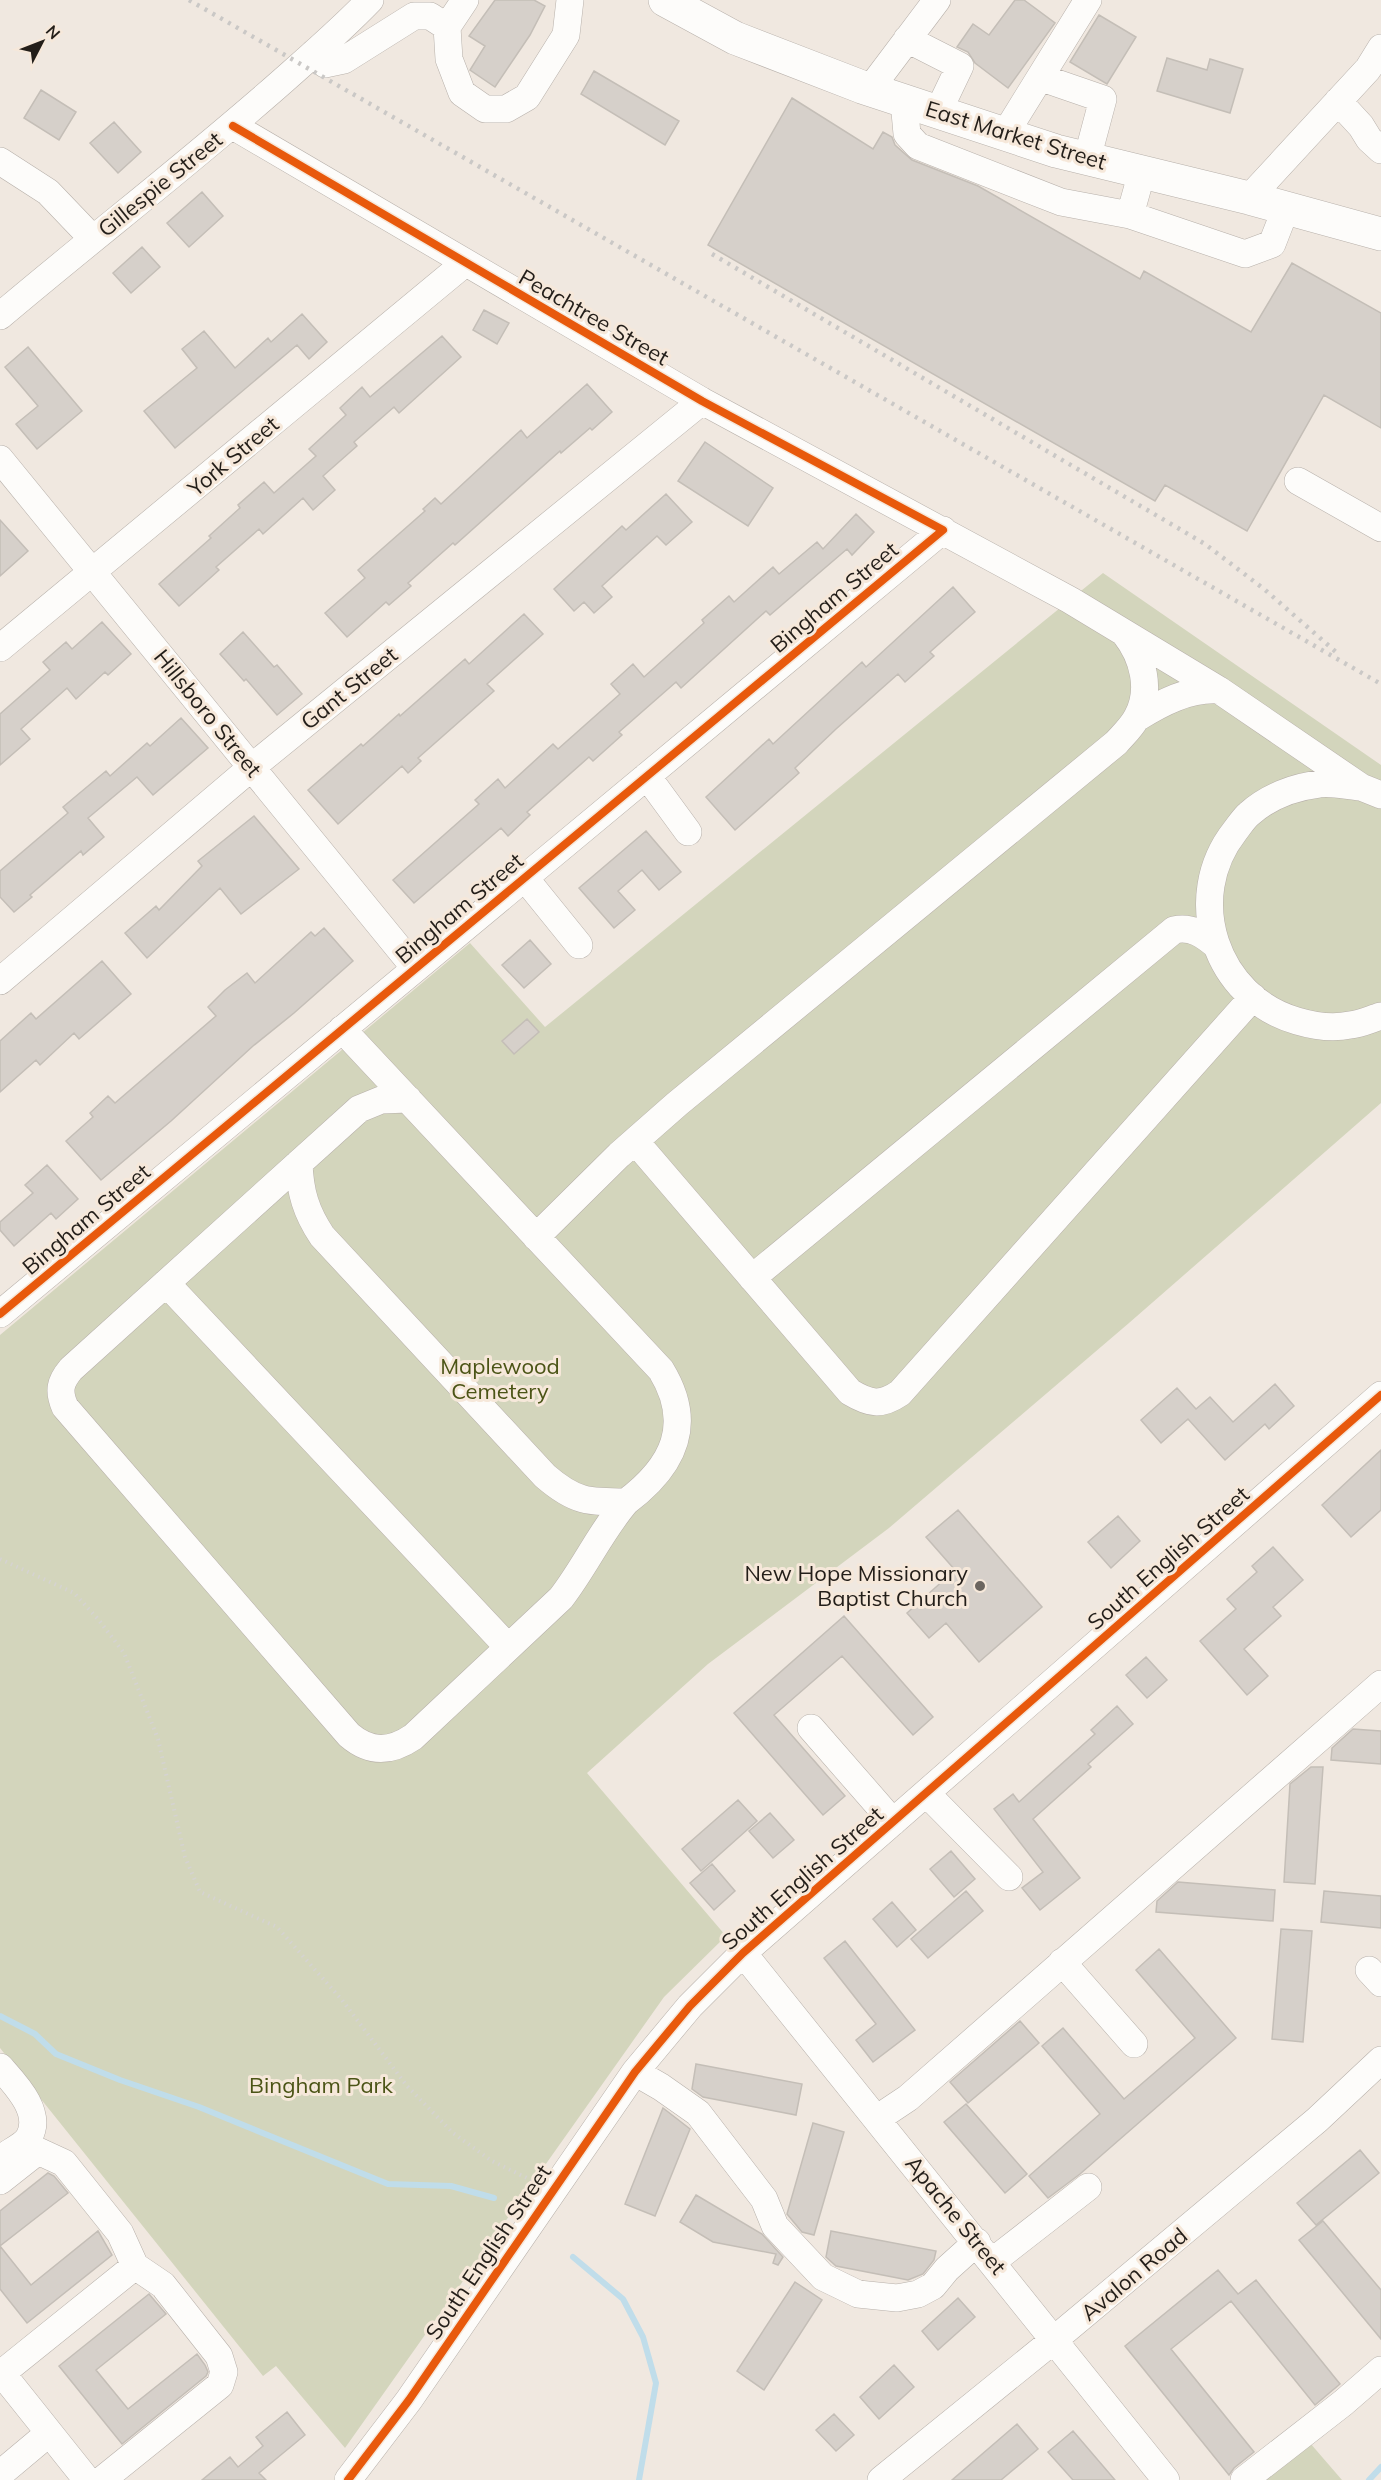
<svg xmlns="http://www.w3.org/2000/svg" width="1381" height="2480" viewBox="0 0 1381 2480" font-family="Mulish,sans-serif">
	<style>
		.green { fill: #d3d5bc }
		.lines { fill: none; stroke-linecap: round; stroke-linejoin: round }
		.stream { stroke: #c0ddea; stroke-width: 6 }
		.building { fill: #d6d0ca; stroke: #c4beb7; stroke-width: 1.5 }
		.minor-casing { stroke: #b7b0aa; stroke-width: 28 }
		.major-casing { stroke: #b7b0aa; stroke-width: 34 }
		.path { stroke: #d5d3d1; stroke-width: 4; stroke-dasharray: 1.5 4.5; stroke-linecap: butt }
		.minor { stroke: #fdfcfa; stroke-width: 27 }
		.major { stroke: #fdfcfa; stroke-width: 33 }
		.rail { stroke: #cac8c6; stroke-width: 4.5; stroke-dasharray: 3 6; stroke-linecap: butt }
		.cycleway-casing { stroke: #f6e8da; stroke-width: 11 }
		.cycleway { stroke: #e8590c; stroke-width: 8 }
		.poi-dot { fill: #6b655f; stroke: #f6e8da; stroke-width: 2 }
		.labels { text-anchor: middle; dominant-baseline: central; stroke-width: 6; stroke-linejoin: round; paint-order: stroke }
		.street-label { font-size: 22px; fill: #231e19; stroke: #f6e8da }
		.park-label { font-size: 22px; fill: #4b5416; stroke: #f6e8da }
		.poi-label { font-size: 22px; fill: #231e19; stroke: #f6e8da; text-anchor: end }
	</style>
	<rect width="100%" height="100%" fill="#f0e8e0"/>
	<path class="green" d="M1103,573L1381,765V1103L1129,1323L889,1528L708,1664L587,1773L726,1936L664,1997L345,2448L276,2366L263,2376L0,2048V1335L470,943L545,1027Z
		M1310,2443L1342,2480H1264Z"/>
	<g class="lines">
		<path class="stream" d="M0,2016L35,2034L56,2054L120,2080L199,2107L388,2184L451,2186L494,2198
			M573,2257L623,2299L643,2337L656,2383L639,2480
			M1369,2480L1381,2467"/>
	</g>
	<path class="building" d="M495,0H534L545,6L530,35L495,87L470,70L485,46L469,36Z
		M1015,0H1024L1055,23L1008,88L975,63L968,52L957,47L973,24L989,35Z
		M1099,15L1136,37L1107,84L1070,62Z
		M1167,58L1207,70L1210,59L1243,69L1230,113L1157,91Z
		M594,71L679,121L665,145L581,94Z
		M41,90L76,112L59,140L24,118Z
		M792,98L873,149L883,132L892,137L895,145L912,160L978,186L1140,279L1144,271L1251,332L1292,263L1381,313V428L1324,395L1247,531L1165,485L1155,501L708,245Z
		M114,122L141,152L118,173L90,143Z
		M202,192L223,216L189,247L167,223Z
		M142,247L160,267L131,293L113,273Z
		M484,310L509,323L497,344L473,330Z
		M302,314L327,342L309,359L297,345L175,448L144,411L197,368L182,349L204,331L235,368L268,338L271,342Z
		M442,336L461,357L399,413L394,407L354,442L357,446L323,476L335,490L313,510L303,498L263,534L259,529L216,567L219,570L179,606L159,584L211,538L209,536L240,508L238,505L264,482L274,493L316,456L309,449L346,415L340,408L362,387L370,397Z
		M28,347L82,411L37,449L16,424L38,406L5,367Z
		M587,384L612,412L592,430L590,428L561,453L560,451L455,545L453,543L408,583L411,586L389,605L386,602L347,637L325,613L365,578L358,570L425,511L423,509L435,498L441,504L521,430L527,438Z
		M705,442L773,488L748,526L678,481Z
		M666,494L692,522L666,545L657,536L602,586L612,597L594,613L584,602L574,611L554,589L622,526L626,530Z
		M856,514L874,532L852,555L847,549L770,615L766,611L681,688L676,682L619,732L622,735L593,761L589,757L527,812L530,815L508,836L501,828L414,903L393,880L479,804L475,800L498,779L505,788L553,744L558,749L620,694L611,684L633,664L644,677L704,623L702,620L729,596L734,602L773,567L779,574L817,542L823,549Z
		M0,520L28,551L0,576Z
		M953,587L975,612L930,652L934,656L905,682L898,674L836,729L795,768L799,773L735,830L706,797L769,739L773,744L862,662L866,667Z
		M524,614L543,634L487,684L494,691L418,758L421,761L408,773L402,766L338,824L308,790L361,744L363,746L399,714L400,716L465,659L469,664Z
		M102,622L131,654L108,675L105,672L76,699L67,688L21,729L30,739L0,765V714L50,670L43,662L66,642L72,649Z
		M243,632L274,667L277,665L302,694L277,715L246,679L244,681L220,654Z
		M181,718L208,748L153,795L137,777L88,818L104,837L83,855L81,851L30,895L32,897L14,912L0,897V871L68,813L63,807L106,771L110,776L147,743L150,746Z
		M254,816L299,869L241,914L220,888L147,958L125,933L156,906L159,910L202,866L198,861Z
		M646,831L681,872L659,890L642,870L618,891L635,910L614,928L579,888Z
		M324,928L353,961L294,1013L253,1046L171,1121L101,1180L66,1141L93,1117L90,1113L108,1096L115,1103L216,1016L208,1007L225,990L247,973L255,983L311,932L315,936Z
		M530,940L551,964L524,988L502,965Z
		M102,961L131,994L79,1039L74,1033L40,1065L36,1060L0,1092V1041L31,1013L36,1019Z
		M527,1019L539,1032L514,1054L502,1041Z
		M47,1165L78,1199L56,1219L51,1213L14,1246L0,1230V1222L33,1193L25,1185Z
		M1275,1384L1294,1406L1269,1429L1265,1424L1225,1460L1188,1419L1161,1443L1141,1420L1177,1388L1196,1409L1210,1397L1233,1422Z
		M1381,1450V1510L1351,1537L1322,1505Z
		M958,1510L1042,1607L979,1662L946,1623L929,1638L907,1613L955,1570L926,1537Z
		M1118,1516L1140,1541L1111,1568L1088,1542Z
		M1273,1547L1303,1580L1273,1607L1281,1616L1244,1649L1268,1676L1247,1695L1200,1641L1236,1609L1227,1599L1257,1572L1252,1566Z
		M844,1616L933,1717L913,1735L842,1656L774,1715L845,1796L823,1815L734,1713Z
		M1146,1657L1167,1680L1147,1698L1126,1675Z
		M1117,1706L1133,1724L1088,1764L1091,1767L1033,1819L1080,1878L1040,1910L1022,1888L1043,1872L994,1809L1013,1794L1019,1802L1095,1734L1091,1730Z
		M1353,1729L1381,1731V1764L1331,1760L1332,1748Z
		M1311,1767H1323L1315,1884L1284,1882L1290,1784Z
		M738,1800L757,1821L701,1871L682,1849Z
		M770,1813L794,1840L773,1858L749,1831Z
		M951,1851L975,1879L954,1897L930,1869Z
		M712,1864L735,1891L714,1910L690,1883Z
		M1178,1882L1275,1890L1273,1921L1156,1912L1157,1901Z
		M966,1891L983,1911L928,1958L911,1939Z
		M1324,1891L1381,1896V1928L1321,1922Z
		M892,1902L916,1930L897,1947L873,1919Z
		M1281,1929L1312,1931L1303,2042L1272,2039Z
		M845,1941L915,2030L873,2062L856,2040L876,2024L824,1958Z
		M1159,1949L1236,2038L1080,2174L1048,2198L1029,2176L1100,2114L1042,2046L1063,2028L1124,2099L1195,2038L1136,1970Z
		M1020,2021L1039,2043L968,2103L950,2082Z
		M696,2064L802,2084L796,2115L703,2097L692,2089Z
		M966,2104L1027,2174L1005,2193L944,2122Z
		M663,2108L690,2129L655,2216L625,2204Z
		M813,2123L844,2132L814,2235L802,2232L787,2214Z
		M1360,2150L1379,2173L1316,2225L1297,2203Z
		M48,2173L54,2176L68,2193L0,2246L31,2285L98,2231L112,2255L27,2323L0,2289V2211Z
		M696,2195L762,2234L783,2257L778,2265L773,2263L776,2254L713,2242L680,2222Z
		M1323,2221L1381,2290V2339L1299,2240Z
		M831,2231L936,2251L934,2260L923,2274L908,2280L836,2266L826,2257Z
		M1218,2270L1238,2294L1256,2280L1340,2384L1315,2405L1231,2301L1171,2349L1254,2452L1234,2468L1229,2475L1125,2346Z
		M795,2282L822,2300L764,2390L737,2371Z
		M149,2294L166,2314L96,2370L128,2409L197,2354L205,2365L208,2372L206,2376L122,2444L59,2366Z
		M958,2298L975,2317L938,2350L922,2331Z
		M894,2365L914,2387L879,2419L860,2397Z
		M287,2412L305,2435L259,2473L266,2480H202L230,2457L238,2467L263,2446L256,2437Z
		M834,2414L854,2435L836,2451L816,2430Z
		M1017,2424L1038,2449L1001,2480H952Z
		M1073,2431L1115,2480H1073L1048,2452Z"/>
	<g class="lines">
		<g class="minor-casing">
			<path id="minor" d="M465,0L447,27L449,59L462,93L485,109H506L527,97L566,35L570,0
				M907,39L960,66L938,112
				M314,53L325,64L344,60L414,16H430L447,27
				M1042,78L1103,99L1087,159
				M870,89L937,0
				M904,101L907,134L918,146L1061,202L1130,215L1245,254L1272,244L1286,208
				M1338,101L1361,126L1369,139L1381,150
				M233,126L702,401L1070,600L1219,690L1361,787L1381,795
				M1005,134L1088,0
				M0,161L48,192L92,238
				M1249,198L1368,69L1381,48
				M1130,215L1142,172
				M0,316C97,234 199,156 294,71C320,48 346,25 370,0
				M0,459L415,968
				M1298,481L1381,528
				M0,648L465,263
				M1137,718C1161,703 1189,688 1219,690
				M647,776L688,832
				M1360,787C1347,786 1332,782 1319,784C1294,787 1268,797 1249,814C1244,818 1239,826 1235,831C1182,898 1216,998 1297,1021C1314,1026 1332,1029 1350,1025C1361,1024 1371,1019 1381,1016
				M524,877L579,945
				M0,981L252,767L702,401
				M408,1099L381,1100L359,1109L71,1369C60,1382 58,1391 65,1407L349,1735C370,1753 391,1752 413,1737L561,1598C585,1567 601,1531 626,1502
				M635,1141L850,1392C870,1404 881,1406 900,1393L1253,997
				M299,1163C300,1192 306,1212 322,1236L545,1476C575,1502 588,1502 626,1502C674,1466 694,1424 661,1370L342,1029
				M536,1237L619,1155L677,1104L1116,743C1123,735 1132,727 1137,717C1152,690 1143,657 1125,634
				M752,1278L1174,930C1192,926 1204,935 1217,946
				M166,1283L508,1647
				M0,1314L943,530
				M811,1728L893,1822
				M926,1793L1009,1877
				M743,1953L1166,2480
				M1062,1962L1134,2044
				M1369,1970L1381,1983
				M0,2067C15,2084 43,2112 29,2137C25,2145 11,2151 3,2157
				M635,2072L661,2087L698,2113L764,2199L775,2226L823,2277L858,2294L897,2298L918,2294L933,2286L947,2269L977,2242
				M878,2118L908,2098L1381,1684
				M0,2181L38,2151L64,2163L120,2233L135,2266
				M993,2261L1088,2187
				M0,2371L87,2480
				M2,2373L135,2266L163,2285L219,2356L224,2372L220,2385L102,2480
				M0,2474L49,2433
				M348,2480L409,2400L635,2072L690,2006L743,1953L1381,1395
				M881,2480L1055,2339L1317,2120L1381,2060
				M1244,2480L1343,2403L1381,2370"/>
		</g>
		<g class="major-casing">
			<path id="major" d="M665,0L735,38L862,87L1056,151L1249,198L1381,234"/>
		</g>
		<path class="path" d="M0,1559L74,1593L98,1619L124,1653L158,1739L185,1857L200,1892L277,1927L342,2000L407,2086L453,2133L492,2161L533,2181"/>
		<use href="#minor" class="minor"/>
		<use href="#major" class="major"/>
		<path class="rail" d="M189,0L1381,684
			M712,254L1205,544L1264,589L1336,652"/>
		<g class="cycleway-casing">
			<path id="cycleway" d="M0,1314L943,530L702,401L233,126
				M348,2480L409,2400L635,2072L690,2006L743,1953L1381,1395"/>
		</g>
		<use href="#cycleway" class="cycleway"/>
	</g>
	<circle class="poi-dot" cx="980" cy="1586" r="6"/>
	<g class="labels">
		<g class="street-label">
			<text transform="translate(1016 135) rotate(17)">East Market Street</text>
			<text transform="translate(160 184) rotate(-39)">Gillespie Street</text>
			<text transform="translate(594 317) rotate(30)">Peachtree Street</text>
			<text transform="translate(233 456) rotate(-40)">York Street</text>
			<text transform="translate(834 597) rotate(-40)">Bingham Street</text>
			<text transform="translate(349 688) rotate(-39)">Gant Street</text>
			<text transform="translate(208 713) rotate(51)">Hillsboro Street</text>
			<text transform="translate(459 908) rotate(-40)">Bingham Street</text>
			<text transform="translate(86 1219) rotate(-40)">Bingham Street</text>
			<text transform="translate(1168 1558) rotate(-41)">South English Street</text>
			<text transform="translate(802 1878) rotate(-41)">South English Street</text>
			<text transform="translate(956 2215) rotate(51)">Apache Street</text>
			<text transform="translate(488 2252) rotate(-56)">South English Street</text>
			<text transform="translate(1134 2274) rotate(-40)">Avalon Road</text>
		</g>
		<g class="park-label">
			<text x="500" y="1366">Maplewood<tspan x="500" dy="25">Cemetery</tspan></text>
			<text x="321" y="2085">Bingham Park</text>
		</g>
		<g class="poi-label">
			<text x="968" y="1573">New Hope Missionary<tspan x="968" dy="25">Baptist Church</tspan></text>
		</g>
	</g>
	<g transform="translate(42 42) rotate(48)" stroke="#f6e8da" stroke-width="4.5" paint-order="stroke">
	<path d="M0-4.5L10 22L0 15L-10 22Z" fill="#231e19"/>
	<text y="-9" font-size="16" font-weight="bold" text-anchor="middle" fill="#231e19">N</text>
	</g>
</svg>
